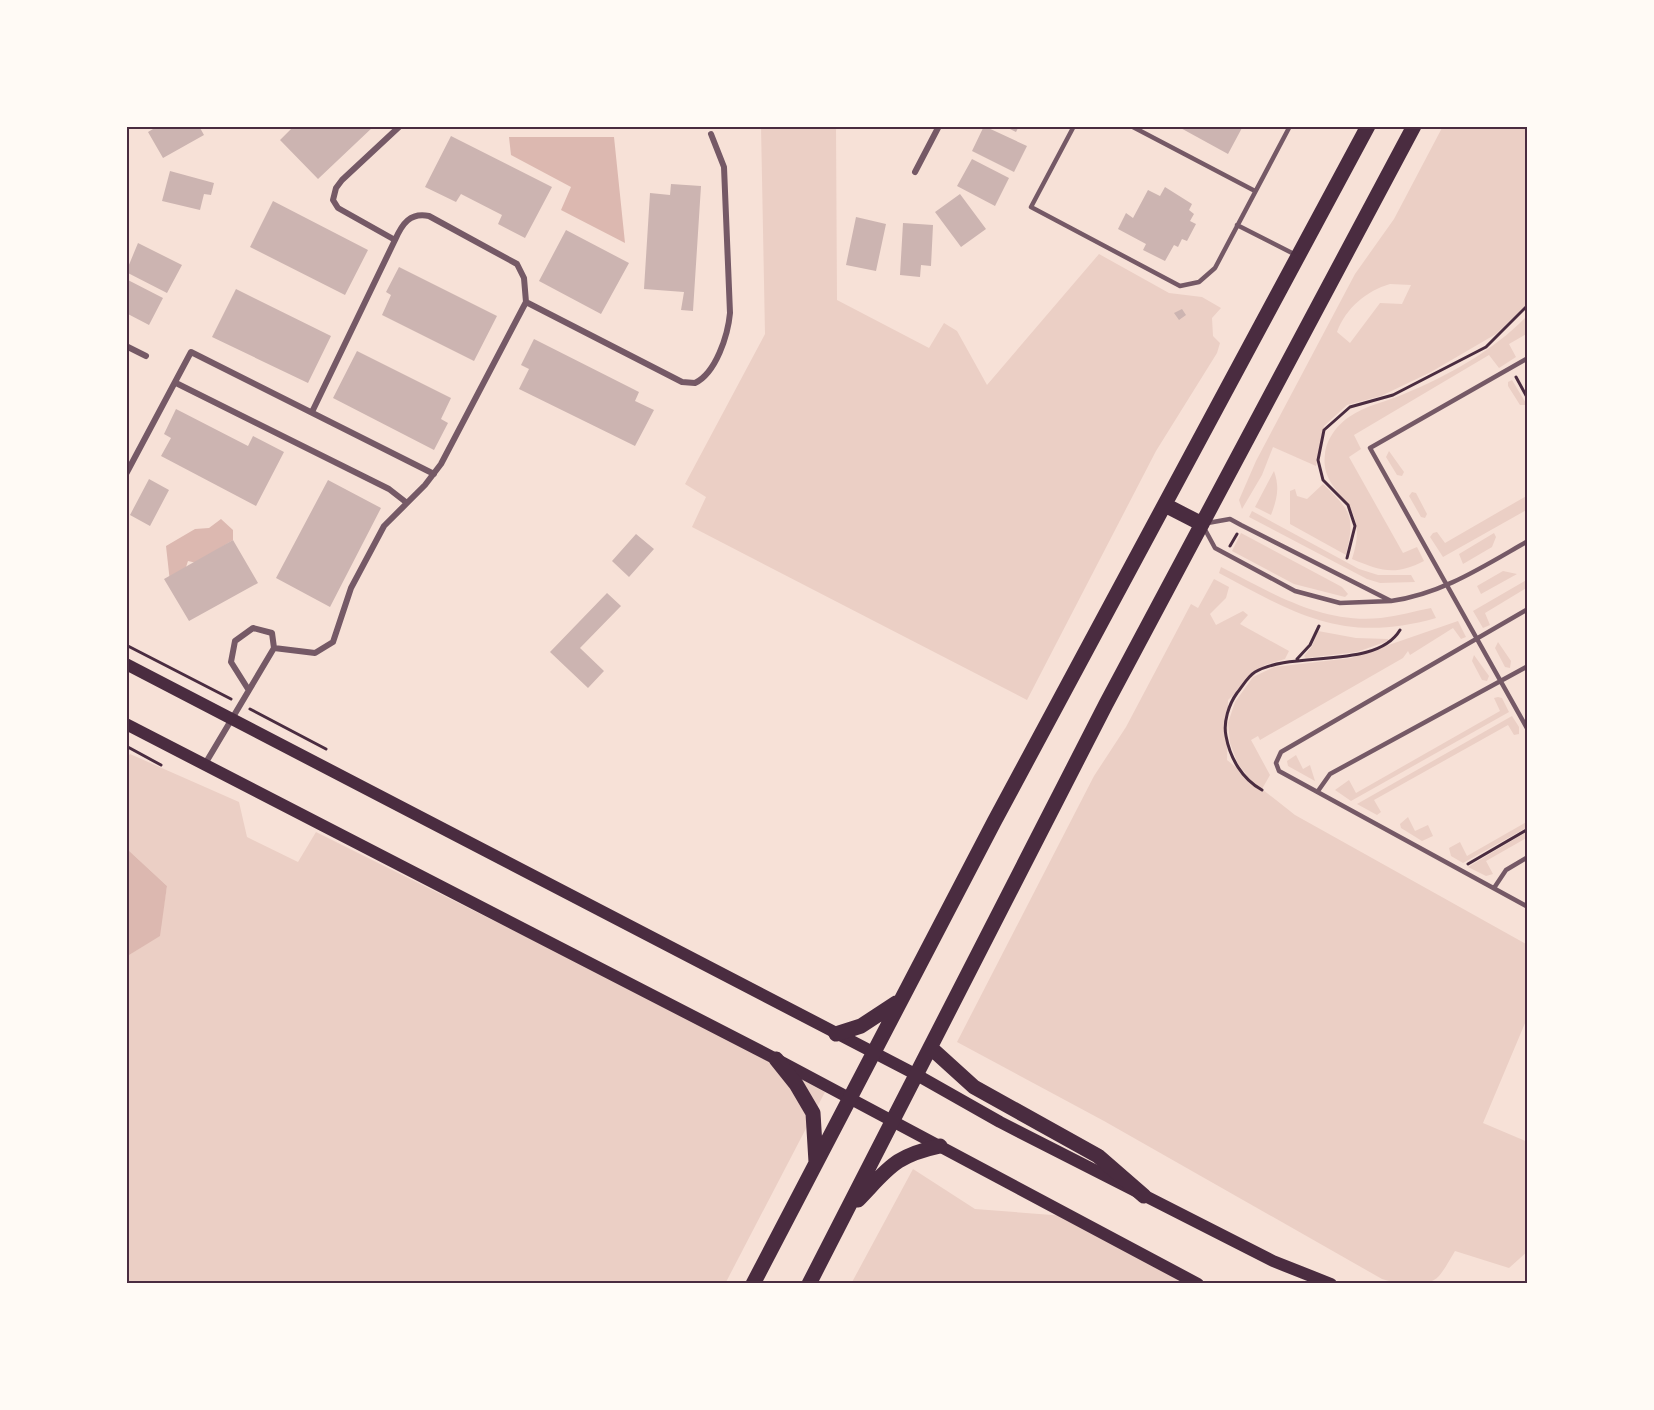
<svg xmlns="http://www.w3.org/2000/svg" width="1654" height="1410" viewBox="0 0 1654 1410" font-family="Figtree,sans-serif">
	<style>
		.green { fill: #ebcfc5; fill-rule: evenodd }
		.water { fill: #dcb8b0 }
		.building { fill: #ccb4b1 }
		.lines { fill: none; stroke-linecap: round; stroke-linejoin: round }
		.path { stroke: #4a2c40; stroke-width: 3 }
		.service { stroke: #755966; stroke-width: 4.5 }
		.minor { stroke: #755966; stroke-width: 6 }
		.secondary { stroke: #4a2c40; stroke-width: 12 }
		.primary { stroke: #4a2c40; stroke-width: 15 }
		.neatline { fill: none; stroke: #4a2c40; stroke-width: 2 }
	</style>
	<rect width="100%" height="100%" fill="#f7e1d7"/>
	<path class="green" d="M761,126H836L837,300L929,348L944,323L957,331L987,385L1099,254L1169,293L1202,297L1221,308L1212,318L1213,336L1220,343L1217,353L1156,451L1027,700L692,527L706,497L685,484L765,334Z
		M1443,126H1528V303L1496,334L1431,372L1381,396L1347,405L1324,426L1316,466L1273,447L1262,475L1242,509L1239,500L1256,461L1355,274L1394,219ZM1390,284L1411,285L1402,304L1380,303L1350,343L1337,332C1346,308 1366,291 1390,284Z
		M1528,315V333L1509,344L1516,357L1499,368L1489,355L1354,435L1361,449L1349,457L1403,553L1417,547L1424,561C1395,576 1381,571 1352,559C1373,497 1319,498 1325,454C1326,440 1337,425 1349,417C1366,405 1386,402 1404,394C1448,376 1495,350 1528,315Z
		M1512,380L1527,405H1520L1508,386V382Z
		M1389,451L1404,472L1402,476L1397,475L1386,457Z
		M1274,471C1280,488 1277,499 1271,515L1255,507Z
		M1323,484C1352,512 1355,516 1346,555L1290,524V491L1295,489L1297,496L1307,499Z
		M1412,492L1416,493L1427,514L1425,518L1421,517L1409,496Z
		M1528,495V509L1443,557L1430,537L1433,533L1437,532L1445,543Z
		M1252,511L1359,569L1378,575H1411L1415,582L1380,583L1367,579L1249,517Z
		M1241,533L1342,587L1348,594L1345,597L1294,584L1232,551Z
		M1494,533L1496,537L1492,547L1463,564L1459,554Z
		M1221,567C1272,593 1321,624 1381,618C1398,616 1415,611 1431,608L1436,618C1345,644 1297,615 1219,573Z
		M1503,571L1517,574L1481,594L1477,586Z
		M1214,579L1229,587L1226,598L1210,614L1216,625L1243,611L1248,615L1240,624L1289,651L1285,659L1265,665L1228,700L1227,760L1248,777L1238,764L1230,743L1228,723L1235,702L1253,677L1274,667L1351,658L1458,621L1466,637L1461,639L1453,628L1410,655L1408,651L1403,658L1260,740L1258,736L1251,740L1270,775L1262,789L1295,815L1528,945V1016L1483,1123L1528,1142V1251L1509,1268L1455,1251C1450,1259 1445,1269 1439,1276C1426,1290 1398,1284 1382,1279L1104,1121L957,1042L1094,776L1126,727L1191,604L1198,608Z
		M1528,579V587L1485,613L1490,625L1483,628L1473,611Z
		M1318,631L1356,638L1388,639V641L1357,652L1306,658L1304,656L1312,646Z
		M1498,642L1511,661L1510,668L1505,667L1495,648Z
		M1474,655L1489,676L1487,681L1482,680L1472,661Z
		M1498,697L1502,698L1509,712L1351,801L1335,790L1349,780L1356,793L1500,711L1494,698Z
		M1512,716L1519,727V734L1514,735L1508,725L1374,800L1381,812L1377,815L1357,804Z
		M130,754L239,802L247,837L298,862L316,832L675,1011L825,1092L725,1284H126V957L159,936L167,886L126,848V760Z
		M1296,755L1303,769L1310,765L1315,781L1288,766L1287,761Z
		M1408,817L1415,831L1428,825L1433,836L1422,841L1401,828L1400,824Z
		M1528,821V827L1463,863L1451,856L1449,848L1460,842L1467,856Z
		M1528,831V837L1486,861L1493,874L1486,876L1468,867Z
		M913,1169L975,1209L1065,1216L1196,1284H851Z"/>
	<path class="water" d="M509,137H614L625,243L561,210L571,187L511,155Z
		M221,519L233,530V540L220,548L214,559L201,564L188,561L186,567L170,582L166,546L195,529L209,528Z
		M126,848L167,886L160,936L126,957Z"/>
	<path class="building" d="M158,126H199L204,135L163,158L148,132Z
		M294,126H374L318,179L280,140Z
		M984,126L1027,146L1014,172L972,151Z
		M1004,126H1019L1016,132Z
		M1177,126H1243L1228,154Z
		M451,136L552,187L525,238L498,224L502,215L461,194L456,202L425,187Z
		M972,159L1009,178L995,206L957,186Z
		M170,171L214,183L211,195L204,194L200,210L162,201Z
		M671,184L701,186L693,311L681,310L684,292L644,289L650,193L670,195Z
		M1165,187L1192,204L1189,210L1194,214L1190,221L1196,224L1187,241L1182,239L1178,247L1174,245L1165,261L1143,250L1146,244L1118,229L1126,213L1133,218L1148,190L1160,196Z
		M960,194L986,229L961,247L935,212Z
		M273,201L368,250L345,295L250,247Z
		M856,217L886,224L876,271L846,265Z
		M903,223L933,225L931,266L921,265L920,277L900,275Z
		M566,230L629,263L601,314L539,281Z
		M138,243L182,265L167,293L126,272Z
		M399,267L497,316L474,361L382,315L391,295L386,292Z
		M126,279L163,298L149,325L126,313Z
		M236,289L331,336L308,383L212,337Z
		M1182,309L1186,315L1179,320L1174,313Z
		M534,339L639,392L635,401L654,410L635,446L519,389L529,369L521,365Z
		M357,351L451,398L441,419L448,423L434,450L333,398Z
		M176,409L248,446L253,436L284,452L256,506L161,456L171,438L164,434Z
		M149,479L169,490L150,526L130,515Z
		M328,480L381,508L330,607L276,578Z
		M636,534L654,549L629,577L612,561Z
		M233,540L258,583L189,621L164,579Z
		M607,593L621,606L580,648L604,671L588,688L550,652Z"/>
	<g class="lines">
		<path class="path" d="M1516,377L1528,399
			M1230,546L1237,534
			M1347,558L1355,526L1348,505L1323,480L1318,460L1324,430L1350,407L1393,395L1486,347L1528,305
			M126,645L231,699
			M1297,659L1310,645L1319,626
			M1528,704V703
			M250,709L326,749
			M126,746L161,765
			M1262,790C1242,779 1230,758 1226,736C1223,722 1229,704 1237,693C1242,687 1248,676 1255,672C1293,650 1376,670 1400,630
			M1468,864L1528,829"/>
		<path class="service" d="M1074,126L1031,207L1180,286L1199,282L1215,268L1290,126
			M1131,126L1255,191
			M1237,225L1296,255
			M1528,358L1370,448L1528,730
			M1230,519L1241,525L1391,601L1340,603L1295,591L1215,548L1202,524Z
			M1391,601C1442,594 1484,566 1528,541
			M1528,609L1281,752L1276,763L1279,771L1528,907
			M1318,791L1330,774L1528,666
			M1494,888L1506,870L1528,857"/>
		<path class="minor" d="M400,126L342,180L336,188L333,200L338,208L395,240C402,224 410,212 429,216L517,264L524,278L526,302L682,382L695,383C716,373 728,335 730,313L724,167L711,134
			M915,172L939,126
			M126,346L146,356
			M176,383L389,489L407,503
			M312,412L395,240
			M126,474L191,352L434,474
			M248,689L231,662L235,641L253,628L272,633L274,648
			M205,764L274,648L315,653L333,642L351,588L384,526L425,485L441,464L526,302"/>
		<path class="secondary" d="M126,664L917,1075L1000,1122L1273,1261L1331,1284
			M126,724L776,1059L1198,1284"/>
		<path class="primary" d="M1165,505L1202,524
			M836,1034L861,1026L896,1003
			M931,1048L974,1087L1098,1156L1144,1196
			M776,1059L796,1084L813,1113L816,1162
			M858,1200C889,1168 894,1156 940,1146
			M753,1284L994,822L1368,126
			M809,1284L1106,704L1414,126"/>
	</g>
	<rect width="1654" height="1410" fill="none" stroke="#fffaf5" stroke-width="255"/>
	<rect x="128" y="128" width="1398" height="1154" class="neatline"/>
</svg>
